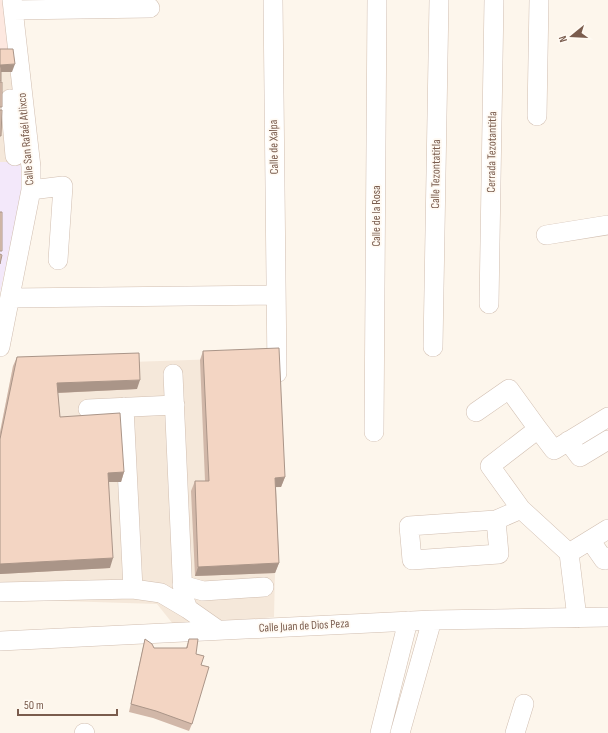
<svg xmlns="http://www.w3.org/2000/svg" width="608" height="733" viewBox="0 0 608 733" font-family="'Sofia Sans Condensed',sans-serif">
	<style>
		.residential { fill: #f5e8da }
		.commercial { fill: #fde8e0 }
		.education { fill: #f3e8fa }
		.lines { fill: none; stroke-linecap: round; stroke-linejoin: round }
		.minor-casing { stroke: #d1beb0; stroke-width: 20 }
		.minor { stroke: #fff; stroke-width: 19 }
		.wall { fill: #d1b7a8 }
		.shaded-wall { fill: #aa9588 }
		.building { fill: #f3d5c3; stroke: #aa9588 }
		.labels { text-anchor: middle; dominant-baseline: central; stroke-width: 3.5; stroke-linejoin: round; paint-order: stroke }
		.street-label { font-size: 12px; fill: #7a5c4d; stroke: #fffaf3 }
	</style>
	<rect width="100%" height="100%" fill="#fdf6ec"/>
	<path class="residential" d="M0,72H12L20,162H0Z
		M276,357L281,487L272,488L275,573L274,617L209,624H173L157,604L0,599V432L13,366Z"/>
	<path class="commercial" d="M0,0H5L12,72H0Z"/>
	<path class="education" d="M0,162H20L23,188L0,293Z"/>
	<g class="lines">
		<g class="minor-casing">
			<path id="minor" d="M273,0L277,373
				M13,10L150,8
				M10,99L15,156
				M537,116L539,0
				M31,190L63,186L58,260
				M546,235L608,225
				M11,298L276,295
				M489,304L494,0
				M0,347L31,190V167L12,0
				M433,347L439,0
				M173,374L183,596L188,609L218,630
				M124,407L133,589
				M88,409L175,405
				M476,412L509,389L538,429
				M374,432L377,0
				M568,441L580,457L608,440
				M496,520L499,554L412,560L409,526L496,520L521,509
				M590,540L604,560L608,557
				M569,553L608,529
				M182,585L203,591L264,587
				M0,592L133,589L161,593L188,609
				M577,618L569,553L521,509L490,466L538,429L554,450L608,417
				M0,641L432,620L608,617
				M84,733H85
				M380,733L408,621
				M400,733L432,620
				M515,733L524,704"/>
		</g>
		<use href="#minor" class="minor"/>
	</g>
	<path class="wall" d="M203,351L285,477L281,487H276L279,563L275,573L195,576L191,491L195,481H205L200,360Z
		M17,357L137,389L58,393L60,417L124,472L121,482H109L110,568L0,574V432L13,366Z
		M145,639L154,648H186L189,639L196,654L201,665L192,724L189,731L153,718L129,712L143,647Z"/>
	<path class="shaded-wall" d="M15,64L12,72H0V65Z
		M140,380L137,389L54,393L57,383Z
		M124,472L121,482H104L108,473Z
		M285,477L281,487H272L275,478Z
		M113,558L110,568L0,574V564Z
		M279,563L275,573L195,576L198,567Z"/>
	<path class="building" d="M0,49H13L15,64L0,65Z
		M0,67H1V81H0Z
		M0,82H2V107H0Z
		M0,110H2L1,136H0Z
		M0,212H2V251H0Z
		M0,254L2,255L0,264Z
		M279,348L285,477L275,478L279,563L198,567L195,481H209L203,351Z
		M139,353L140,380L57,383L60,417L120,413L124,472L108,473L113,558L0,564V439L17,357Z
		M145,639L152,644L154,648H187L189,639H198L196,654L204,656L201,665L209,667L192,724L156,711L131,704Z"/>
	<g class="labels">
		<g class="street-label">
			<text transform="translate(26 139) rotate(-95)">Calle San Rafaél Atlixco</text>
			<text transform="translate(274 147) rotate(-91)">Calle de Xalpa</text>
			<text transform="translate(492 152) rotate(-89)">Cerrada Tezotantitla</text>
			<text transform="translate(436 174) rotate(-89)">Calle Tezontatitla</text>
			<text transform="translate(376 216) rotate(-90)">Calle de la Rosa</text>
			<text transform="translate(304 626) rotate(-3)">Calle Juan de Dios Peza</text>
		</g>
	</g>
	<g transform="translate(572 36) rotate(252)" stroke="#fffaf3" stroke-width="3" paint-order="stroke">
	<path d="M0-3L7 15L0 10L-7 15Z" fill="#7a5c4d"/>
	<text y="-6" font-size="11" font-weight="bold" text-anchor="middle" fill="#7a5c4d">N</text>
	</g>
	<path d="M18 709v6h99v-6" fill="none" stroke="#7a5c4d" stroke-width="2"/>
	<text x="24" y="709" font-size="12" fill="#7a5c4d" stroke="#fffaf3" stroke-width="3" paint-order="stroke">50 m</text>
</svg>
